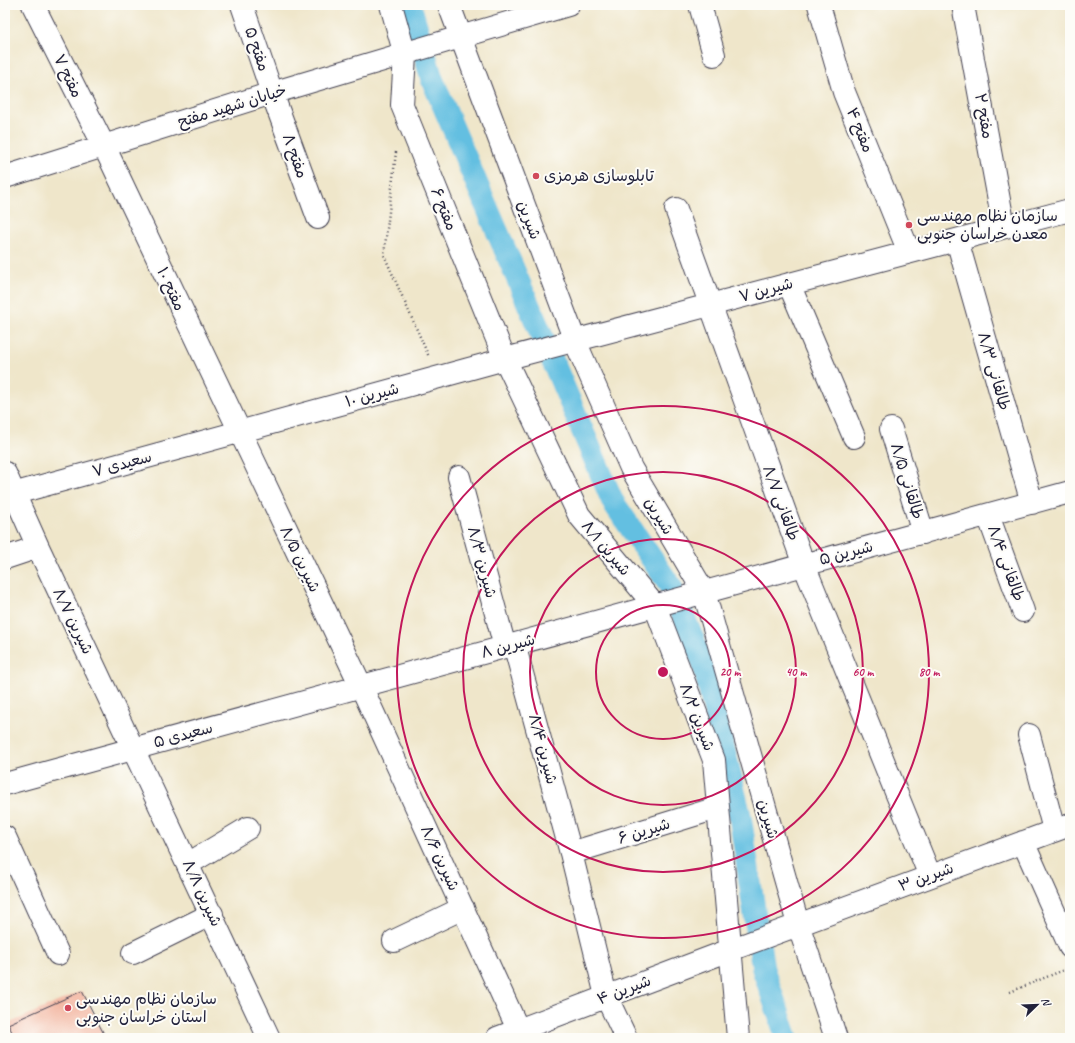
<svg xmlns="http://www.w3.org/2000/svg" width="1075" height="1043" viewBox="0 0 1075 1043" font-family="Caveat,'Playpen Sans Arabic',sans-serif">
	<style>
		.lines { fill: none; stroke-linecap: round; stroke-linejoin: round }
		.canal { stroke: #63bfe1; stroke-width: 23 }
		.building { fill: #f2b19b }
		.minor-casing { stroke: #413f50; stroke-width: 24 }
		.path { stroke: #413f50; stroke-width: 2.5; stroke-dasharray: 1 3; stroke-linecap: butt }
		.minor { stroke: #fff; stroke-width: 22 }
		.ring { fill: none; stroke: #c2185b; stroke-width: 2 }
		.poi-dot { fill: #d1495b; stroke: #fdfcf7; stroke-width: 1.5 }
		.labels { text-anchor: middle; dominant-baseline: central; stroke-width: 4; stroke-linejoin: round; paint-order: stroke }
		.street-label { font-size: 16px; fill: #22223b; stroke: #fdfcf7 }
		.poi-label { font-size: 16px; fill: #22223b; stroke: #fdfcf7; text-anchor: start }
		.centre { fill: #c2185b; stroke: #fdfcf7; stroke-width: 2 }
		.ring-label { font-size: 12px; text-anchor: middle; font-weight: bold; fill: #c2185b; stroke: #fdfcf7; stroke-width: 4; stroke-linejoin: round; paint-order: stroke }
	</style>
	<rect width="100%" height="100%" fill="#fdfcf7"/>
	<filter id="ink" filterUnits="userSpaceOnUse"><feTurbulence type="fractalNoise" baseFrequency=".025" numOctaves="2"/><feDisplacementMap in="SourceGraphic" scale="8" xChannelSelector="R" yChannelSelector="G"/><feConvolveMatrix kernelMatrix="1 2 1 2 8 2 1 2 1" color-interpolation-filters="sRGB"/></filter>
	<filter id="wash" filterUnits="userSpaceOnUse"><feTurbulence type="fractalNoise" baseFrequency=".012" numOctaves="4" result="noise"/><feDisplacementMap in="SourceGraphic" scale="16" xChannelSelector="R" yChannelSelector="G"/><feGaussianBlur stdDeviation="0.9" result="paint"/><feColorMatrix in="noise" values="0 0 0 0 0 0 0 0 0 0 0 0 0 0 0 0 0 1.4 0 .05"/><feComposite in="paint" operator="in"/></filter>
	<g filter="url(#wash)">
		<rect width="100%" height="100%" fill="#efe6ca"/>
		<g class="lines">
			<path class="canal" d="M410,5L432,79L613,502L671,587L703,663L740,816L763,969L787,1038"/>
		</g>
		<g id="blocks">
			<path class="building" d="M82,991L106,1038H15L8,1024Z"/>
		</g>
	</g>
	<g filter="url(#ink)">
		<use href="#blocks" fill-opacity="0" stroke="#413f50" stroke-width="1"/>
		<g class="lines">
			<g class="minor-casing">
				<path id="minor" d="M33,5L104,146L361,686L522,1038
					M242,5L272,93L318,218
					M391,5L405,55L402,105L505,359L579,515L655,606L714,760L738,1038
					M449,5L575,341L631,468L704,592L798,924L836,1038
					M700,5L714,55
					M819,5L844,92L909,252
					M963,5L1004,227
					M5,177L272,93L568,5
					M676,209L804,565L930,876
					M957,240L1032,503
					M789,284L854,437
					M891,429L923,533
					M5,473L38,547L269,1038
					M459,477L505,647
					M5,496L505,359L1070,210
					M988,515L1023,611
					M5,558L38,547
					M514,644L571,853L606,996L626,1038
					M1029,735L1054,830
					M5,784L1070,492
					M5,837L58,954
					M1023,842L1070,947
					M571,853L717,808
					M188,864L248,828
					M394,941L463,908
					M133,953L212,914
					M497,1038L730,950L1070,825"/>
			</g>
			<path class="path" d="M396,152L384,255L429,357
				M1010,992L1066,969"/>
			<use href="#minor" class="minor"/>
		</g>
	</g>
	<g class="ring">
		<circle cx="663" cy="672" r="67"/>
		<circle cx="663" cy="672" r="133"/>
		<circle cx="663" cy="672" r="200"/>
		<circle cx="663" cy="672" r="266"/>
	</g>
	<g class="poi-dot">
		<circle cx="536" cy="176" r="4"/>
		<circle cx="909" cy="225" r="4"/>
		<circle cx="68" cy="1008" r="4"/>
	</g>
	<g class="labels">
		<g class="street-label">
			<text transform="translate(257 49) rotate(71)">مفتح ۵</text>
			<text transform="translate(68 76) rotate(64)">مفتح ۷</text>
			<text transform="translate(232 106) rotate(-17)">خیابان شهید مفتح</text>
			<text transform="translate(984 116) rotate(80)">مفتح ۲</text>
			<text transform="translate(860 130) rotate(68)">مفتح ۴</text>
			<text transform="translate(295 156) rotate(70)">مفتح ۸</text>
			<text transform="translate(444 209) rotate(68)">مفتح ۶</text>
			<text transform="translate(529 220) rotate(69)">شیرین</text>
			<text transform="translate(171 289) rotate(65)">مفتح ۱۰</text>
			<text transform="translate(766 290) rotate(-15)">شیرین ۷</text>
			<text transform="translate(994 371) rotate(74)">طالقانی ۸/۳</text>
			<text transform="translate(372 395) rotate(-15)">شیرین ۱۰</text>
			<text transform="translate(122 464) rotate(-15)">سعیدی ۷</text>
			<text transform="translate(907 481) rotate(73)">طالقانی ۸/۵</text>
			<text transform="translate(781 503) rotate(70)">طالقانی ۸/۷</text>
			<text transform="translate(659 516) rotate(59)">شیرین</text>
			<text transform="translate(606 548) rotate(50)">شیرین ۸/۱</text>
			<text transform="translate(846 553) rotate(-15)">شیرین ۵</text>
			<text transform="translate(300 559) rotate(64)">شیرین ۸/۵</text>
			<text transform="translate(482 562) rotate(75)">شیرین ۸/۳</text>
			<text transform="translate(1006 563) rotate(70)">طالقانی ۸/۴</text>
			<text transform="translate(73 621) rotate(64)">شیرین ۸/۷</text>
			<text transform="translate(508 646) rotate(-15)">شیرین ۸</text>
			<text transform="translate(697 717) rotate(69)">شیرین ۸/۲</text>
			<text transform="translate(183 735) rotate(-15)">سعیدی ۵</text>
			<text transform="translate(543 749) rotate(75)">شیرین ۸/۴</text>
			<text transform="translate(768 819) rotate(74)">شیرین</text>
			<text transform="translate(644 831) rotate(-17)">شیرین ۶</text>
			<text transform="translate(440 858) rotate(65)">شیرین ۸/۶</text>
			<text transform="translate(926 877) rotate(-20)">شیرین ۳</text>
			<text transform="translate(202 893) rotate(65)">شیرین ۸/۸</text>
			<text transform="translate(624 990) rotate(-21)">شیرین ۴</text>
		</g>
		<g class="poi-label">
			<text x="544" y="176">تابلوسازی هرمزی</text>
			<text x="917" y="216">سازمان نظام مهندسی<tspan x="917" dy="18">معدن خراسان جنوبی</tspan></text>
			<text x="76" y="999">سازمان نظام مهندسی<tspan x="76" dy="18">استان خراسان جنوبی</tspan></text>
		</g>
	</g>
	<circle cx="663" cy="672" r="6" class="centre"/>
	<g class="ring-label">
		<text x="730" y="676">20 m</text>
		<text x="796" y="676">40 m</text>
		<text x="863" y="676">60 m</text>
		<text x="929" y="676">80 m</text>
	</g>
	<rect width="1075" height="1043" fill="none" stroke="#fdfcf7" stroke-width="20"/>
	<g transform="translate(1037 1005) rotate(67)" stroke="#fdfcf7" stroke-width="3" paint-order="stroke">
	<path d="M0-3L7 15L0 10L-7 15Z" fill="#22223b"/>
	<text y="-6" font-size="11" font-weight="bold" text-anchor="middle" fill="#22223b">N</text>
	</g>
</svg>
